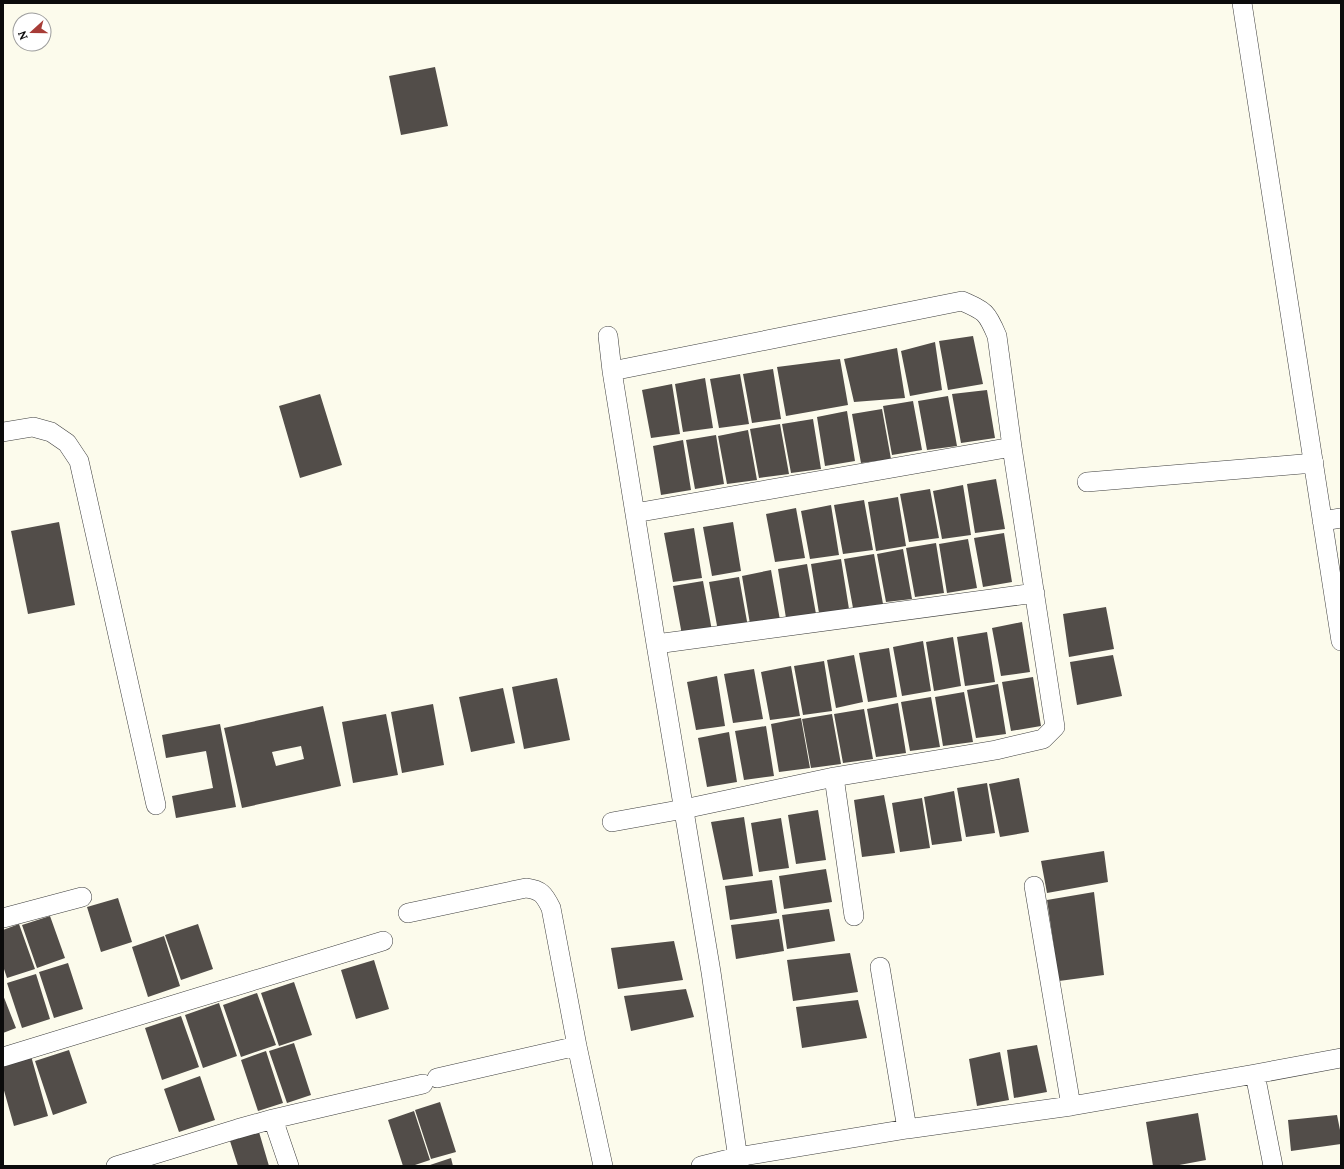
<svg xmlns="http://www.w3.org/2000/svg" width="1344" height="1169" viewBox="0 0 1344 1169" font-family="Lora,serif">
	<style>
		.building { fill: #524d49; fill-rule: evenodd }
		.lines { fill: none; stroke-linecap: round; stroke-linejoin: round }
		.street-casing { stroke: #3e3e3e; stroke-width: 20 }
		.street { stroke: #fff; stroke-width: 19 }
	</style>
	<rect width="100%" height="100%" fill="#fcfbec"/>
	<path class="building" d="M435,67L448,126L401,135L389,76Z
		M973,336L983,384L948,390L939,341Z
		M935,342L942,390L910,396L901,351Z
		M897,348L905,398L854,402L844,359Z
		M840,359L848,405L786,416L777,367Z
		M773,369L781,419L752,423L743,374Z
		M740,374L749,424L719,428L710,379Z
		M705,378L713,428L683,432L675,384Z
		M672,384L680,434L651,438L642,390Z
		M987,390L995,438L961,443L952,394Z
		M320,394L342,465L300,478L279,406Z
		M948,396L957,446L927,450L918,401Z
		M913,401L922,450L892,455L883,406Z
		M882,409L891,459L861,463L852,414Z
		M847,411L855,461L825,466L817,417Z
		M813,419L821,469L791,473L782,424Z
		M780,424L789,474L759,478L750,429Z
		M748,430L757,480L727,484L718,436Z
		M716,435L724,484L695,489L686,440Z
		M683,440L691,490L661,495L653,446Z
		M996,479L1005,529L975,533L967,484Z
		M963,485L971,535L942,539L933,491Z
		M930,489L939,538L909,542L900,494Z
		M898,497L906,546L876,551L868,502Z
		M864,500L873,550L843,554L834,505Z
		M831,505L839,555L810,559L801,511Z
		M796,508L805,558L775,562L766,514Z
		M59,522L75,605L28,614L11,531Z
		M733,522L741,571L712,576L703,527Z
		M694,528L702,578L673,582L664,533Z
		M1004,533L1012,582L983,587L974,538Z
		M968,539L977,588L947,593L939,544Z
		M936,543L944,593L915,597L906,548Z
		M903,549L912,599L886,602L877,554Z
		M874,554L883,604L853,608L844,559Z
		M841,559L849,609L819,613L811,564Z
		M807,564L816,614L786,618L778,569Z
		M771,570L780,620L750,624L742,576Z
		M739,577L748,627L718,631L709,582Z
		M703,581L712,631L682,635L673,586Z
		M1106,607L1114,649L1069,657L1063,614Z
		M1022,622L1030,672L1001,676L992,628Z
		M987,632L995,682L965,686L957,637Z
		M953,637L961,686L934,691L926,642Z
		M923,641L931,691L902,696L893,647Z
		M889,648L897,697L868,702L859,653Z
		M854,655L863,702L836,708L827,660Z
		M1113,655L1122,696L1077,705L1070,662Z
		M824,661L832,711L803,715L794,666Z
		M791,666L800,716L770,720L761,672Z
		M754,669L763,719L733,723L724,674Z
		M717,676L725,726L696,730L687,682Z
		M1033,677L1041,726L1011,731L1002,682Z
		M557,678L570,740L524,749L512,687Z
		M998,684L1006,734L976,738L967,690Z
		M503,688L515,743L471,752L459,697Z
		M964,692L973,742L943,746L935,697Z
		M931,697L940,747L910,751L901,702Z
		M898,703L906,753L876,757L867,709Z
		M433,704L444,765L402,773L391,712Z
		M323,706L341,786L242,808L224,728ZM301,746L304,759L276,766L272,752Z
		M864,709L873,759L843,763L834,714Z
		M386,714L398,775L353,783L342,722Z
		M832,714L841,764L811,768L802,719Z
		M801,718L810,768L779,772L771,724Z
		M220,724L236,807L176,818L172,796L213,788L206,751L166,758L162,735Z
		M766,726L774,776L744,780L735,731Z
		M729,732L737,782L707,787L698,738Z
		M1019,778L1029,832L1000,837L989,784Z
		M987,783L995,833L966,837L957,788Z
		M954,791L962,841L932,845L924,797Z
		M884,795L895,853L862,857L854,800Z
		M922,798L930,848L900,852L892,803Z
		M818,810L826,860L796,864L788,815Z
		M744,817L753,876L723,880L711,822Z
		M781,818L789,868L759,872L751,823Z
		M1104,851L1108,882L1047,893L1041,861Z
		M826,869L832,902L784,909L779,876Z
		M772,880L777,913L730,920L725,886Z
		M1094,892L1104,975L1059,981L1047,900Z
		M118,898L132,942L101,952L87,907Z
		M829,909L835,941L787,949L782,915Z
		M50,916L65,958L37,968L22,925Z
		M779,919L784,951L736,959L731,925Z
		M19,924L35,969L7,978L3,966V930Z
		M198,924L213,969L181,980L165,935Z
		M164,936L180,986L148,997L132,947Z
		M674,941L683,980L618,989L611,948Z
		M850,953L858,992L793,1001L787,960Z
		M374,960L389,1009L356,1019L341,970Z
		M68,963L83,1009L54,1018L39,972Z
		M36,974L50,1019L22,1028L7,983Z
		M294,982L312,1035L279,1046L261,993Z
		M686,989L694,1017L631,1031L624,996Z
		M257,993L276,1045L241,1057L223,1005Z
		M3,995L16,1028L3,1033Z
		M858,1000L867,1038L802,1048L796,1007Z
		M219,1003L237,1056L203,1068L185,1015Z
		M181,1016L199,1067L162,1080L145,1028Z
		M294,1043L311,1095L287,1103L269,1051Z
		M1037,1045L1047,1092L1014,1098L1007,1050Z
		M69,1050L87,1103L53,1115L35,1061Z
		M266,1051L283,1103L258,1111L241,1060Z
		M1000,1052L1009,1100L977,1106L969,1059Z
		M31,1056L48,1116L14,1126L3,1087V1064Z
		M200,1076L215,1120L179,1132L164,1089Z
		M440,1102L456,1152L431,1159L415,1110Z
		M414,1111L430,1160L412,1166H403L388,1120Z
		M1198,1113L1206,1160L1174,1166H1153L1146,1122Z
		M1337,1115L1341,1135V1144L1291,1151L1288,1120Z
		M259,1132L269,1166H238L230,1141Z
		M451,1158L453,1166H427Z"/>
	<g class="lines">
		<g class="street-casing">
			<path id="street" d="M1242,3L1341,641
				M608,336L612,371L656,644L711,972L739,1166
				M612,371L962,301C985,311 987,312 997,336L1012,447L1055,727L1043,739L996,750L834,777L684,809L612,822
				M3,432L33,427L51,432L67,443L79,461L156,805
				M1087,482L1314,463
				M635,513L1012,447
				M1322,521L1341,518
				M656,644L1035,593
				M834,777L854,916
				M1034,886L1071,1106
				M408,913L526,888C541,890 544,894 551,908L577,1046L603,1166
				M3,918L82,897
				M880,967L907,1129
				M3,1057L383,941
				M437,1078L577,1046
				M273,1119L289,1166
				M116,1166L237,1129L273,1119L423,1084
				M701,1166L737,1157L907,1129L1071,1106L1255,1074
				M1273,1166L1255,1074L1341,1058"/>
		</g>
		<use href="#street" class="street"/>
	</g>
	<rect width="1344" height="1169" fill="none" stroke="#0b0b0b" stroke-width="8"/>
	<g transform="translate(32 32) rotate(249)"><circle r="19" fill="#ffffff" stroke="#9d9d9d"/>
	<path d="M0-3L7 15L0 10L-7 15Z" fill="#a73c37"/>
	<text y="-6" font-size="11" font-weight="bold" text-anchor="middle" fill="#0b0b0b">N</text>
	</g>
</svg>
